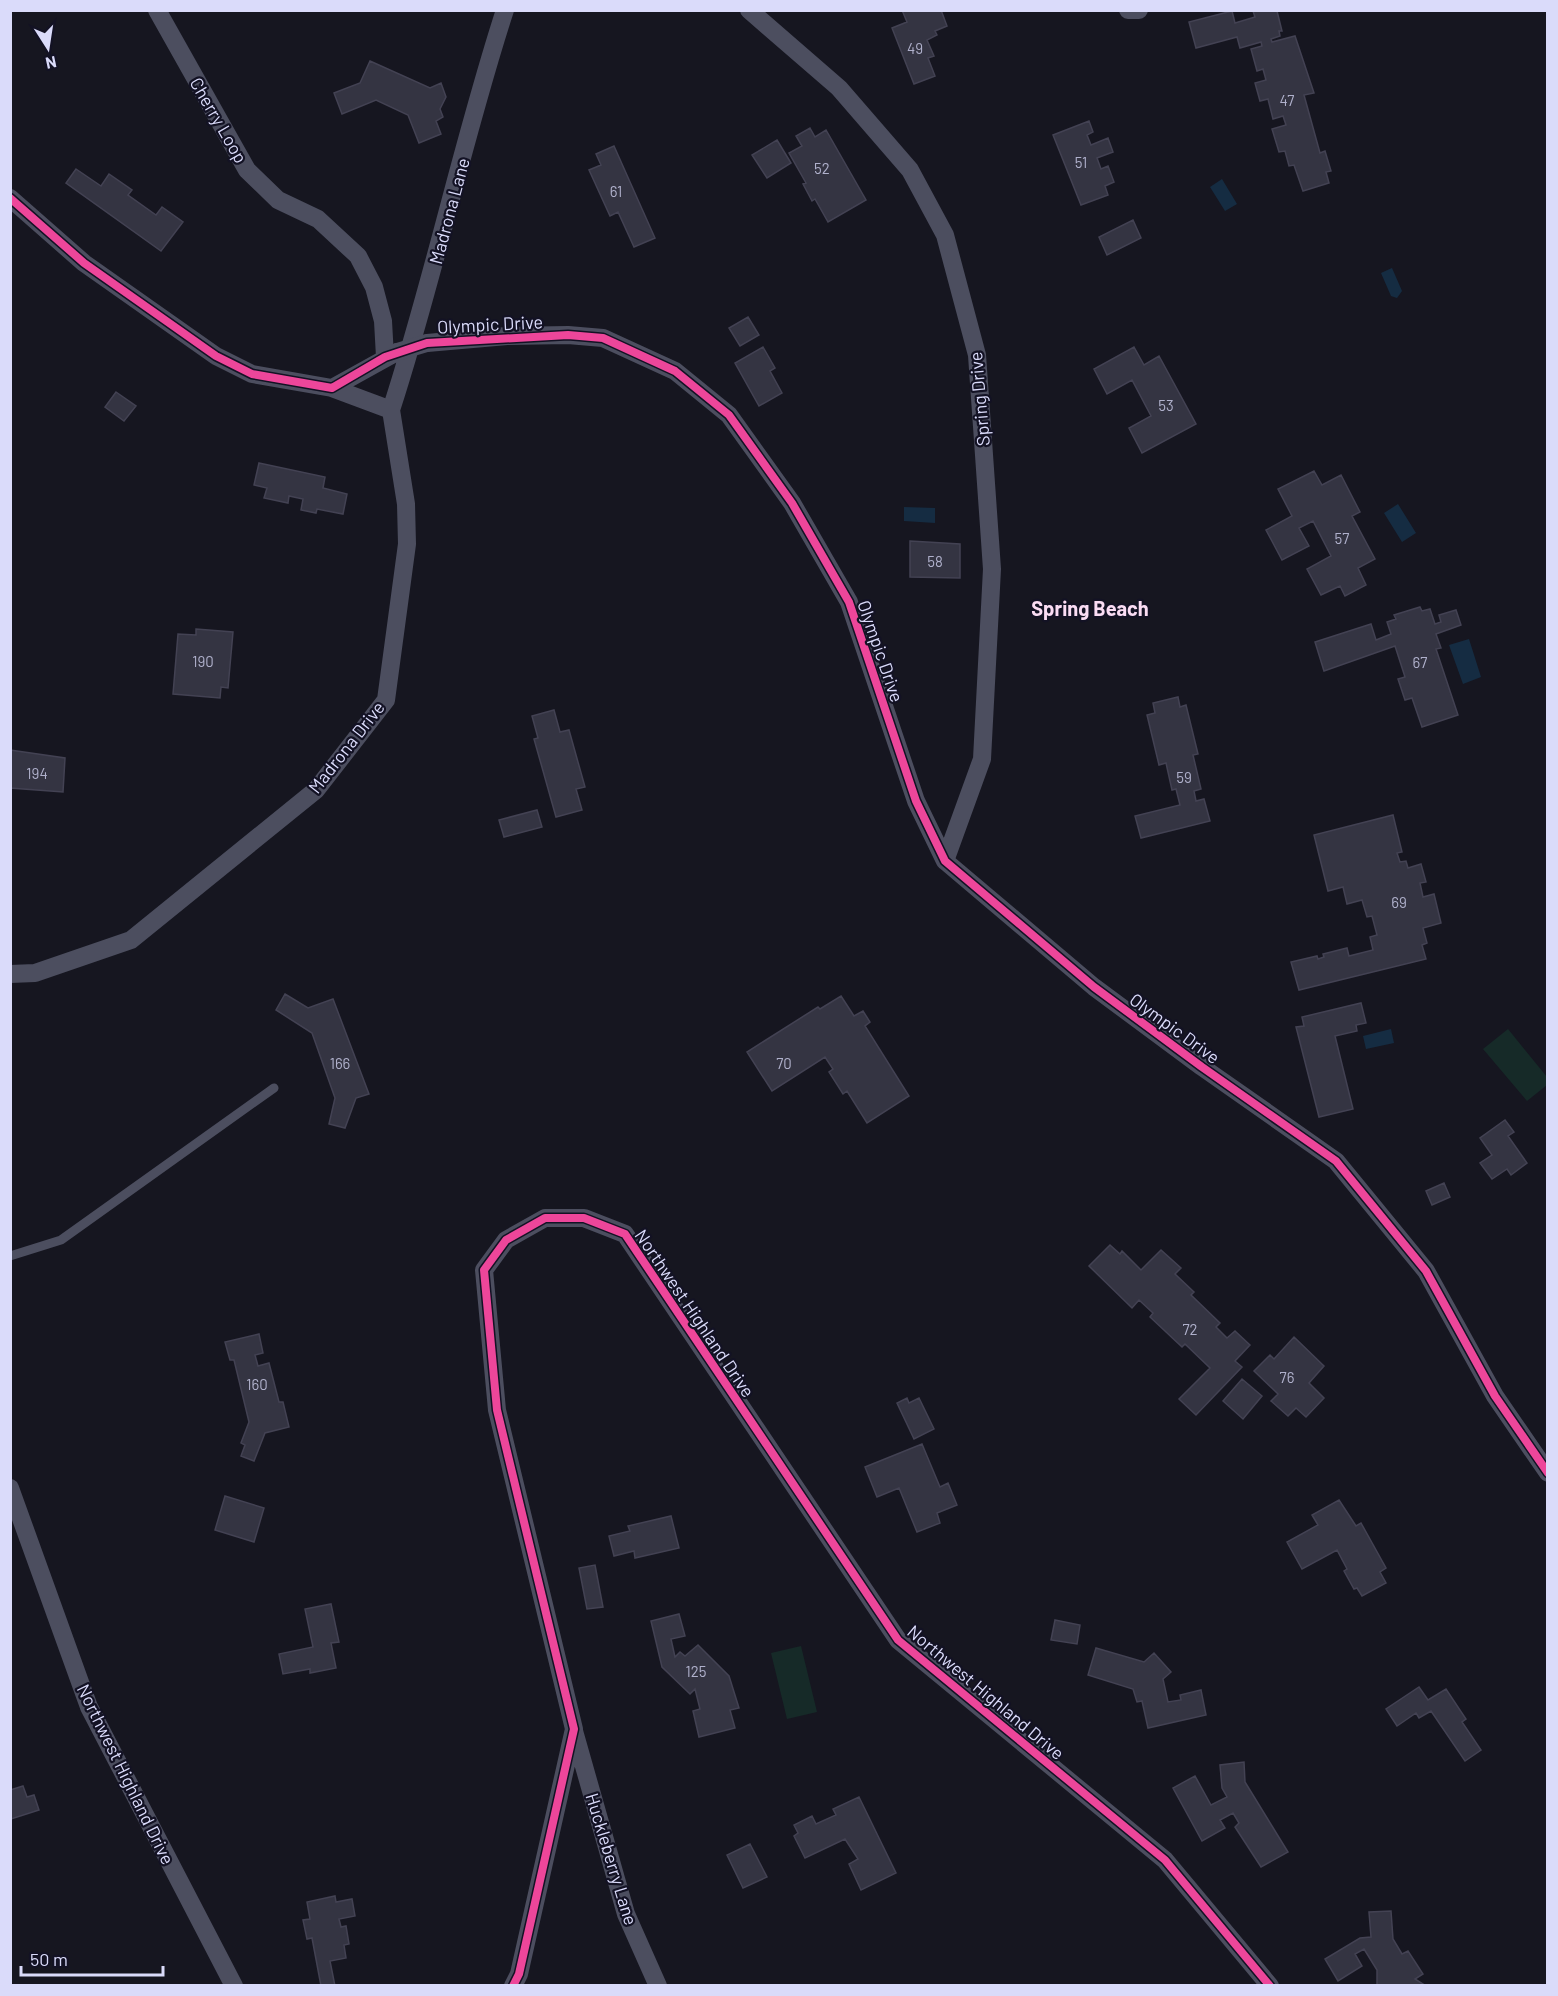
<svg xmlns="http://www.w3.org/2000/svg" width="1558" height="1996" viewBox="0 0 1558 1996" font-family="Barlow,sans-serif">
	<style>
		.green { fill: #162a28 }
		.water { fill: #152c42 }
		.building { fill: #343442; stroke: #434253; stroke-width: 1.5 }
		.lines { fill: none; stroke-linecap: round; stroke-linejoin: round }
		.service { stroke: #4c4e5f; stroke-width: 9 }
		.minor { stroke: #4c4e5f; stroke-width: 18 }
		.minor-bridge { stroke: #4c4e5f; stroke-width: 18 }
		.cycleway-casing { stroke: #131224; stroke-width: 11 }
		.cycleway { stroke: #ed469a; stroke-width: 8 }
		.labels { text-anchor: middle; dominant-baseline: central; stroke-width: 4.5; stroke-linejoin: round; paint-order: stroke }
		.number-label { font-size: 15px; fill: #b0b1cc }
		.street-label { font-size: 18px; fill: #dadbfa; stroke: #131224 }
		.neighbourhood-label { font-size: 20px; font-weight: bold; fill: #fadcf3; stroke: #131224 }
	</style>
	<rect width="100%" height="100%" fill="#161620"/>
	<path class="green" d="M1508,1029L1547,1077V1085L1527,1101L1483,1049Z
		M801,1646L817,1712L787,1719L771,1653Z"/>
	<path class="water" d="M1222,179L1237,204L1225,211L1210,187Z
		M1392,268L1402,291L1397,298L1391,296L1381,273Z
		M1398,504L1416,533L1402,542L1384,513Z
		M904,507L935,508V523L904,521Z
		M1469,639L1481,677L1463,684L1449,645Z
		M1391,1029L1394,1043L1366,1049L1363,1036Z"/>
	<path class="building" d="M902,10H941L947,26L935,31L937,35L927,40L934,56L928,58L935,76L914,84L892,28L907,22Z
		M1271,10L1277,11L1282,31H1279L1280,36L1271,39L1272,42L1295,36L1314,93L1304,95L1320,153L1325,151L1331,171L1326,172L1329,183L1303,191L1294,165L1289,166L1285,151L1279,152L1272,129L1286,125L1283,116L1273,119L1268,99L1260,101L1255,83L1266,80L1263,69L1257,71L1251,49L1262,46L1261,42L1240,48L1237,37L1196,48L1189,22L1232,11L1235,23L1255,17L1253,11Z
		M370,61L430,88L441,83L446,97L440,109L443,117L436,121L441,134L419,143L408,115L376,100L342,114L334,93L360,83Z
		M1089,121L1093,132L1087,135L1091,145L1108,138L1113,152L1097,158L1101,169L1108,166L1114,182L1105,186L1108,195L1081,205L1053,135Z
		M810,128L815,137L826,130L866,200L828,222L815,199L812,201L803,184L806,183L789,153L802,146L796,136Z
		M777,140L791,163L767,178L752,155Z
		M614,146L655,238L634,247L618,212L610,216L589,170L601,165L596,154Z
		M76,169L101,186L109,174L132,190L128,195L156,215L162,207L183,222L161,251L66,183Z
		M1133,220L1141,238L1107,255L1099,237Z
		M748,317L759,335L740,346L729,328Z
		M763,347L775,368L770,371L782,393L759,406L735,363Z
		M1134,347L1144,365L1159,356L1196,424L1142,453L1129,428L1151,416L1132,380L1107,394L1094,369Z
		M116,392L136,406L124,421L105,407Z
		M259,463L325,477L323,488L347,494L343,514L317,509L316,513L301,510L303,499L289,496L288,503L264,498L267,488L254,485Z
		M1314,471L1322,485L1341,475L1360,512L1352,516L1375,559L1358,568L1366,585L1345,596L1340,586L1321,595L1307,569L1331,556L1313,521L1299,528L1309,546L1282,560L1266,530L1292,516L1278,489Z
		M910,541L960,544V578L910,577Z
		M1420,607L1422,611L1430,609L1435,624L1441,622L1439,615L1456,610L1461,625L1436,634L1441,648L1436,649L1458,715L1422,727L1412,698L1405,700L1398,679L1405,677L1395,646L1324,671L1315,642L1371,624L1376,640L1391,634L1387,622L1396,619L1394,615Z
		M196,629L233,632L228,688L221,687L220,698L173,694L178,634L196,635Z
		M1178,697L1180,707L1186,705L1198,754L1193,755L1201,789L1194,791L1196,801L1204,799L1210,821L1141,838L1135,816L1180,805L1176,789L1172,790L1166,763L1159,765L1147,715L1155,713L1153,703Z
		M554,710L560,732L569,730L585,787L576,789L582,810L556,817L534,739L538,738L532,716Z
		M10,750L65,758L63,792L10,788Z
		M537,810L542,827L504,837L499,820Z
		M1393,815L1402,852L1397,853L1400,862L1406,861L1408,868L1421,864L1426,882L1420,883L1423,897L1434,894L1441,923L1423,928L1427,943L1422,945L1426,959L1299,990L1291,962L1317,956L1318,959L1324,957L1323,954L1347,948L1349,956L1373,950L1370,937L1377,935L1372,916L1367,917L1362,900L1347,904L1343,887L1328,891L1314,835Z
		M285,994L308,1008L333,999L369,1094L356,1098L345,1128L329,1124L335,1098L312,1033L276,1010Z
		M841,996L854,1016L863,1011L870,1022L865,1026L909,1096L867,1123L847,1091L843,1094L829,1072L833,1069L825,1057L772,1091L747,1052L818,1007L820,1009Z
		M1361,1003L1366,1023L1356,1025L1357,1031L1335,1036L1353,1109L1319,1117L1296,1027L1304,1026L1302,1017Z
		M1505,1120L1514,1132L1508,1136L1527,1163L1511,1175L1507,1169L1492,1179L1480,1163L1492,1155L1480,1138Z
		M1444,1183L1450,1197L1432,1205L1426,1191Z
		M1110,1245L1120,1254L1122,1251L1141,1270L1161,1250L1181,1268L1175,1274L1194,1292L1191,1295L1220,1323L1216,1327L1227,1338L1235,1331L1250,1345L1235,1361L1242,1367L1196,1415L1179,1399L1210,1368L1185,1344L1182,1347L1150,1317L1153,1313L1139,1300L1132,1308L1089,1266Z
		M259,1334L263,1353L255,1355L258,1366L269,1363L279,1402H283L289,1427L265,1433L254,1461L241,1456L245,1445L241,1443L249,1422L234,1360H230L225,1342Z
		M1294,1337L1324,1366L1309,1383L1324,1398L1306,1417L1296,1408L1288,1416L1271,1401L1278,1394L1254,1371L1270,1355L1274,1359Z
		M1242,1379L1262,1396L1243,1419L1223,1401Z
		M907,1398L909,1403L919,1398L934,1429L914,1439L897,1403Z
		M922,1444L940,1487L948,1483L957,1505L937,1513L940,1523L917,1532L899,1488L877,1497L865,1467Z
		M225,1496L264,1508L254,1542L215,1530Z
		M1339,1500L1356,1526L1361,1523L1386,1568L1380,1572L1386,1583L1362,1596L1357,1588L1354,1589L1344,1571L1347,1569L1337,1550L1302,1569L1287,1542L1318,1525L1312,1515Z
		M671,1516L679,1548L635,1558L634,1551L614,1556L609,1536L630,1531L628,1526Z
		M595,1565L603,1607L587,1609L579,1568Z
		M331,1604L339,1642L331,1643L336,1668L310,1673V1669L283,1674L279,1654L313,1647L305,1609Z
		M679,1614L685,1636L671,1639L675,1657L680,1652L685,1656L698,1645L729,1676L739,1708L730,1710L735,1728L699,1737L693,1711L700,1709L695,1689L690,1694L662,1667L651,1621Z
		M1055,1620L1080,1625L1077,1644L1051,1640Z
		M1096,1648L1144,1662L1154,1653L1171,1672L1163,1679L1168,1702L1181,1700L1180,1695L1201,1690L1206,1715L1148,1728L1142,1701L1137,1702L1133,1689L1088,1675Z
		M1419,1687L1428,1700L1446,1689L1466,1719L1462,1722L1481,1750L1465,1761L1431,1711L1419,1718L1416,1713L1397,1726L1386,1709Z
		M1244,1762L1245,1782L1288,1852L1261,1867L1235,1827L1239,1823L1233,1813L1220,1820L1225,1828L1202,1841L1173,1788L1195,1776L1211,1805L1227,1797L1222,1788L1220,1765Z
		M23,1786L27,1797L34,1795L39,1810L11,1819L10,1790Z
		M859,1797L896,1873L861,1890L849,1864L858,1859L845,1839L805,1858L794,1836L798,1833L794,1825L812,1816L816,1824L836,1815L833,1809Z
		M750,1844L767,1877L743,1888L727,1855Z
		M335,1896L336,1902L352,1899L355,1916L339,1919L341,1927L346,1926L349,1944L344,1945L346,1958L330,1961L335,1986H321L312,1938L307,1939L303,1920L310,1919L307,1902Z
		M1391,1911L1393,1939L1402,1954L1408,1951L1423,1974L1415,1979L1426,1986L1377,1985V1970L1364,1949L1355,1954L1362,1966L1338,1981L1325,1959L1360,1938L1371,1937L1369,1912Z"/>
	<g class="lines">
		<path class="service" d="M10,1256L61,1240L274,1088"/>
		<path class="minor" d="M157,10L247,170L278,200L318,219L358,256L374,287L383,321L385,357
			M749,10L839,88L910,170L945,235L977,355L992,569L982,759L945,861
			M1128,10H1139
			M10,198L84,263L216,356L252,374L332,388L397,352
			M427,343L507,336L568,335L603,338L675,371L729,415L792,503L849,602L916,801L945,861L1094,987L1202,1067L1336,1161L1426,1271L1495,1396L1548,1473
			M391,410C434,278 462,142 505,10
			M10,974L35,973L131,940L316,790L386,700L407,544L406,504L391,410L332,388
			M10,1488L89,1707L234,1986
			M574,1731L626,1914L658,1986
			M513,1986L519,1974L574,1729L497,1410L484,1270L506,1240L545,1218H584L625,1234L898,1640L1165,1860L1270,1986"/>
		<path class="minor-bridge" d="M397,352L427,343"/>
		<g class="cycleway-casing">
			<path id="cycleway" d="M10,198L84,263L216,356L252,374L332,388L385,357L427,343L568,335L603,338L675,371L729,415L792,503L849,602L916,801L945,861L1094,987L1202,1067L1336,1161L1426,1271L1495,1396L1548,1473
				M513,1986L519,1974L574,1729L497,1410L484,1270L506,1240L545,1218H584L625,1234L898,1640L1165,1860L1270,1986"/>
		</g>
		<use href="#cycleway" class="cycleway"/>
	</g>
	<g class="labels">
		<g class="number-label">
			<text x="915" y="48">49</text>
			<text x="1287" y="100">47</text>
			<text x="1081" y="162">51</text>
			<text x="822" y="168">52</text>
			<text x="616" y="191">61</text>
			<text x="1166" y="405">53</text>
			<text x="1342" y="538">57</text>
			<text x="935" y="561">58</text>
			<text x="203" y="661">190</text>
			<text x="1420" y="662">67</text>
			<text x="37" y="773">194</text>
			<text x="1184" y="777">59</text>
			<text x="1399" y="902">69</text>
			<text x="340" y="1063">166</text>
			<text x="784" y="1063">70</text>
			<text x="1190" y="1329">72</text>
			<text x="1287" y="1377">76</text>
			<text x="257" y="1384">160</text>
			<text x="696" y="1671">125</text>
		</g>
		<g class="street-label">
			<text transform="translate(219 120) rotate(60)">Cherry Loop</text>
			<text transform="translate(449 211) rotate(-75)">Madrona Lane</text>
			<text transform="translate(490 324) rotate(-3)">Olympic Drive</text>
			<text transform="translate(979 399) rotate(-95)">Spring Drive</text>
			<text transform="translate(881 651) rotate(71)">Olympic Drive</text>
			<text transform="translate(346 747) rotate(-52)">Madrona Drive</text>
			<text transform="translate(1175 1028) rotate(36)">Olympic Drive</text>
			<text transform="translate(695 1313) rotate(56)">Northwest Highland Drive</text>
			<text transform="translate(986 1692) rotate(40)">Northwest Highland Drive</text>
			<text transform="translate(126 1774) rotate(64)">Northwest Highland Drive</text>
			<text transform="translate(612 1859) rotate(73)">Huckleberry Lane</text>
		</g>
		<g class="neighbourhood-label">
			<text x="1090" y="608">Spring Beach</text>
		</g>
	</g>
	<rect width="1558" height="1996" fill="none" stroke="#dadbfa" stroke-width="24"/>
	<g transform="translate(48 48) rotate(168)" stroke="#131224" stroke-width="4.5" paint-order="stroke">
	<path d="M0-4.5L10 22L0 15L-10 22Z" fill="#dadbfa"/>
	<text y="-9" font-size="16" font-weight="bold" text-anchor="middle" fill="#dadbfa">N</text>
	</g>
	<path d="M21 1966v9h142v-9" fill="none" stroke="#dadbfa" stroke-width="3"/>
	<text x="30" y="1966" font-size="18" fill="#dadbfa" stroke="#131224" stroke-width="4.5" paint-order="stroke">50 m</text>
</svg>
